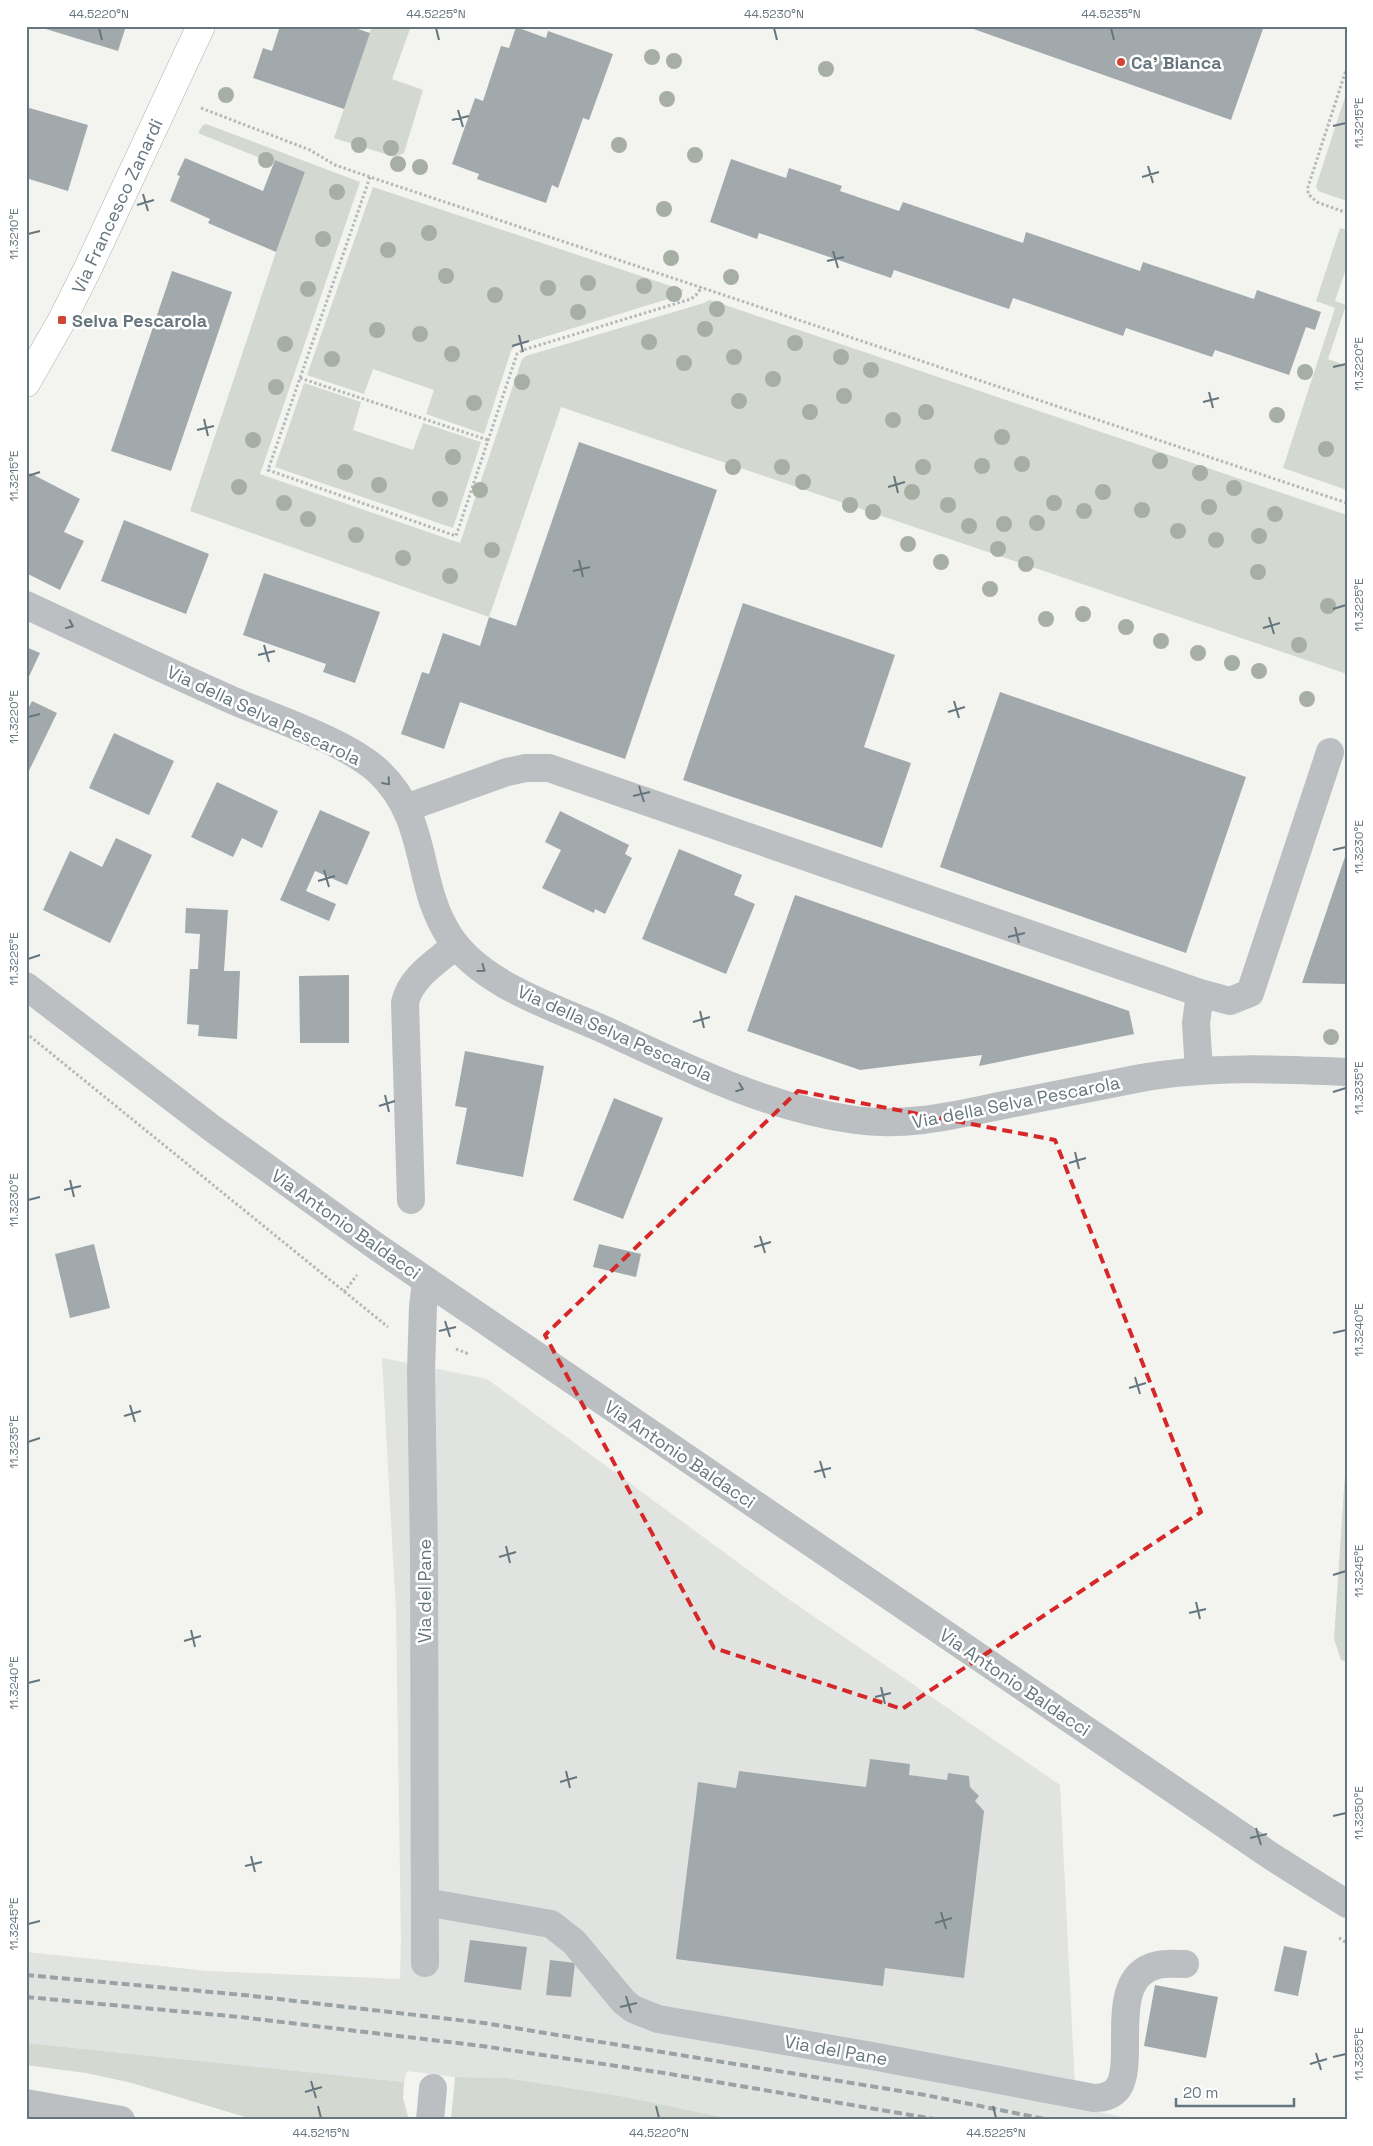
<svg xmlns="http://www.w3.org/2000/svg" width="1373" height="2146" viewBox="0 0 1373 2146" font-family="'Space Grotesk',sans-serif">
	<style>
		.built { fill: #e1e3e0 }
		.green { fill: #d3d8d0 }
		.building { fill: #a1a9ad }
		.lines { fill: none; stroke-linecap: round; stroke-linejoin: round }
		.major-casing { stroke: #adb2b4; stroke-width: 29 }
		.path { stroke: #b5b8ba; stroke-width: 3; stroke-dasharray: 2.5 2.5; stroke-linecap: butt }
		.minor { stroke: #bbbfc2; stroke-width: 28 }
		.major { stroke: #fff; stroke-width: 28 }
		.rail { stroke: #9ba2a6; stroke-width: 4; stroke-dasharray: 8 4; stroke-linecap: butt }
		.tree { fill: #a7aea3 }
		.oneway { stroke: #66767e }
		.marked { fill: none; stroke: #d62828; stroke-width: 4; stroke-dasharray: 10 6; stroke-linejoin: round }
		.ticks { fill: none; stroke: #66767e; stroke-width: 2 }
		.poi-dot { fill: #cf4734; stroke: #fff; stroke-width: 2 }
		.labels { text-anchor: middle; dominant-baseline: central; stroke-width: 5; stroke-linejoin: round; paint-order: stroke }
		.poi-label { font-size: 18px; font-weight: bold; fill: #66767e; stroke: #fff; text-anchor: start }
		.street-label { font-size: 18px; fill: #66767e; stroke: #fff }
		.neatline { fill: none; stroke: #66767e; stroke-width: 2 }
		.ticks-label { font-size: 12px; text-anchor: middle; fill: #66767e }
	</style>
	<rect width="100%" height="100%" fill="#f3f3f0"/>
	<path class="built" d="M382,1358L487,1379L784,1596L1060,1785L1076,2107L1136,2120H736L626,2097L506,2078L455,2077L407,2071L404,2082L26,2043V1952L208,1971L400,1979L401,1941L396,1612Z"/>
	<path class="green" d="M372,26H411L392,79L423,90L404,153L395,157L334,138Z
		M1347,91V201L1318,191L1316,186Z
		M206,124L360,182L260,474L460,543L522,359L526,356L704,303L710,300L1347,515V674L561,407L489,617L190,511L276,252L305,172L275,160L273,163L198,133L203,125Z
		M373,187L683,290L681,295L515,346L511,351L484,434L426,414L434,390L373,369L364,394L307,375Z
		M1340,228L1347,230V266L1335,301L1346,305L1328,359L1347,366V490L1283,468L1335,308L1316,301Z
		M304,383L361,402L353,430L413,450L423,423L481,442L453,528L275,467Z
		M1347,1444V1662L1341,1660L1334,1639Z
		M26,2043L404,2082L403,2098L409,2120H255L132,2083L86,2073L26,2065Z
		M455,2077L506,2078L626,2097L736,2120H451Z"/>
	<path class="building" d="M36,26H126L118,51Z
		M280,26H349L370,33L344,109L253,78L263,48L272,51Z
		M965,26H1264L1231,120Z
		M516,27L546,38L548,31L613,54L589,120L583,118L558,188L552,185L546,203L477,179L479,174L452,164L475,98L483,101L501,46L509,48Z
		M26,107L88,125L68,191L26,178Z
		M185,158L263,191L275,160L305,172L276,252L208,223L210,219L170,201L180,176L177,175Z
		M731,159L786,178L789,168L842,186L840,191L899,211L903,202L1023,243L1026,232L1140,271L1143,262L1254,299L1257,290L1321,312L1315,330L1306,327L1289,375L1215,350L1212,357L1126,328L1123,336L1013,298L1009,309L894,270L891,278L759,233L757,239L710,222Z
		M172,271L232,292L171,471L111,451Z
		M579,442L717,490L625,759L460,702L444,749L401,734L422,672L429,674L443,633L480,646L489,617L516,626Z
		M30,473L80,499L64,532L84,541L60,590L26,573V480Z
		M124,520L209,554L186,614L101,581Z
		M264,573L380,612L355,683L323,672L326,664L243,635Z
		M743,603L895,655L864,747L911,763L882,848L683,780Z
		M26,647L40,653L26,683Z
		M1000,692L1246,777L1186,953L940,867Z
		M32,701L57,713L26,777V713Z
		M114,733L174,761L149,815L89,788Z
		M217,782L278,811L262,848L242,838L233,857L191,837Z
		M320,810L370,832L347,885L315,871L306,891L336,904L329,921L280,900Z
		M560,811L629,845L625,854L632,858L605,914L595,909L594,913L542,888L561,850L545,842Z
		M116,838L152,855L110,943L43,910L70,851L102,867Z
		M679,849L742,875L734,895L755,904L726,974L642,939Z
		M1346,854L1347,984L1302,983Z
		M795,895L1129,1011L1134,1034L979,1066L982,1055L860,1070L747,1031Z
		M186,908L228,910L224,971H240L237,1039L198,1036L199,1025L187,1024L190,969H198L200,934L185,933Z
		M349,975V1043H300L299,976Z
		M465,1051L544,1066L523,1177L456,1164L467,1108L455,1106Z
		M614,1098L663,1118L623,1219L573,1200Z
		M94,1244L110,1308L70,1318L55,1254Z
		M599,1244L641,1254L636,1277L593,1267Z
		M870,1759L910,1764L909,1775L947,1780L948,1773L969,1776L970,1787L979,1796L975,1801L984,1811L964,1978L885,1968L883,1986L676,1959L698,1782L736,1788L739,1771L866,1787Z
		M470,1940L527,1947L521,1990L464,1982Z
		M1284,1946L1307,1951L1298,1996L1274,1991Z
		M550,1960L575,1963L571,1997L546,1995Z
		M1155,1985L1218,1997L1206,2058L1144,2046Z"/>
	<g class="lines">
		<g class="major-casing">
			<path id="major" d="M26,383L62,320L88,268L201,26"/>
		</g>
		<path class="path" d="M1347,67L1308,187V194L1317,202L1347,213
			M201,108L310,150L335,165L370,177L1347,503
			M370,177L268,470L456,536L517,354L523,350L691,299L696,295L702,287
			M300,378L488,440
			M26,1033L388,1327
			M344,1292L357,1275
			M456,1349L469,1354
			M1339,1938L1347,1943"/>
		<path class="minor" d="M26,605C95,637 164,670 234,701C276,719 345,741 378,771C431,821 414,883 450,937C482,985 554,1007 605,1030C685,1067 767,1108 855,1120C905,1127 951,1116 999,1106C1046,1097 1094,1087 1141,1078C1209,1066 1278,1069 1347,1072
			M406,808L507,772L526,768H549L1200,993
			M26,986L213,1129L377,1247L1271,1856L1347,1904
			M1199,1071L1196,1023L1200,993L1230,1001L1250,993L1330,752
			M411,1200L405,1003C410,977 437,962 456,945
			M425,1902L551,1924L574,1942L624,2002L633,2009L658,2019L872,2056L1094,2098C1103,2098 1112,2096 1118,2088C1137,2061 1105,1976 1158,1965C1166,1963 1176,1964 1185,1964
			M425,1963L424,1553L421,1371L423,1307L426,1281
			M26,2103L121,2120
			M430,2120L433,2088"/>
		<use href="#major" class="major"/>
		<path class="rail" d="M26,1975L244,1995L484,2023L925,2095L1050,2120
			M26,1997L240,2017L482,2046L664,2073L940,2120"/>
	</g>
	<g class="tree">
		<circle cx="652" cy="57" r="8"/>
		<circle cx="674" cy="61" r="8"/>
		<circle cx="826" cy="69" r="8"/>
		<circle cx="226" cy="95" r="8"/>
		<circle cx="667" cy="99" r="8"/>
		<circle cx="359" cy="145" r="8"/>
		<circle cx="619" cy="145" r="8"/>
		<circle cx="391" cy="148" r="8"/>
		<circle cx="695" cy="155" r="8"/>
		<circle cx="266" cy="160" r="8"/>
		<circle cx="398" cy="164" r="8"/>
		<circle cx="420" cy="167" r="8"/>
		<circle cx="337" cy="192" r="8"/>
		<circle cx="664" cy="209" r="8"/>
		<circle cx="429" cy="233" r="8"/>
		<circle cx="323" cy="239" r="8"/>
		<circle cx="388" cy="250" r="8"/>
		<circle cx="671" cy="258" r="8"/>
		<circle cx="446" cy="276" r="8"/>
		<circle cx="731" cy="277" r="8"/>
		<circle cx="588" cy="283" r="8"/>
		<circle cx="644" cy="286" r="8"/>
		<circle cx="548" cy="288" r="8"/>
		<circle cx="308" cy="289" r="8"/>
		<circle cx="674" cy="294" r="8"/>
		<circle cx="495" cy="295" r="8"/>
		<circle cx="717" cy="309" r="8"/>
		<circle cx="578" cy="312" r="8"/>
		<circle cx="705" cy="329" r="8"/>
		<circle cx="377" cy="330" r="8"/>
		<circle cx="420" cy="334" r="8"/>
		<circle cx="649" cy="342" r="8"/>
		<circle cx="795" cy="343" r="8"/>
		<circle cx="285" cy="344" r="8"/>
		<circle cx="452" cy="354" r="8"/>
		<circle cx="734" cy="357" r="8"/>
		<circle cx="841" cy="357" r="8"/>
		<circle cx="332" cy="359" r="8"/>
		<circle cx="684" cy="363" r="8"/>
		<circle cx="871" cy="370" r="8"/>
		<circle cx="1305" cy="372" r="8"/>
		<circle cx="773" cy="379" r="8"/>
		<circle cx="522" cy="382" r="8"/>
		<circle cx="276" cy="387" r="8"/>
		<circle cx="844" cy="396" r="8"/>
		<circle cx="739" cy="401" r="8"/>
		<circle cx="474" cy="403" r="8"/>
		<circle cx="810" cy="412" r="8"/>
		<circle cx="926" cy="412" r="8"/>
		<circle cx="1277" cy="415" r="8"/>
		<circle cx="893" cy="420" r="8"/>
		<circle cx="1002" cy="437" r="8"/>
		<circle cx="253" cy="440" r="8"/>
		<circle cx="1326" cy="449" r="8"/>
		<circle cx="453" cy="457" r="8"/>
		<circle cx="1160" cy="461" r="8"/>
		<circle cx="1022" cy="464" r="8"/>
		<circle cx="982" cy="466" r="8"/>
		<circle cx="733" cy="467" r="8"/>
		<circle cx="782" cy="467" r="8"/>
		<circle cx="923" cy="467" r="8"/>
		<circle cx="345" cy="472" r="8"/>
		<circle cx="1200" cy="473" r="8"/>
		<circle cx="803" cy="482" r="8"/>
		<circle cx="379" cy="485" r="8"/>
		<circle cx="239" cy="487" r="8"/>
		<circle cx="1234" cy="488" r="8"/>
		<circle cx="480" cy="490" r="8"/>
		<circle cx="912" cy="492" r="8"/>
		<circle cx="1103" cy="492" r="8"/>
		<circle cx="440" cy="499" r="8"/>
		<circle cx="284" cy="503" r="8"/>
		<circle cx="1054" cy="503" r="8"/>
		<circle cx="850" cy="505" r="8"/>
		<circle cx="948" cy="505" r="8"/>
		<circle cx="1209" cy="507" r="8"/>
		<circle cx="1142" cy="510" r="8"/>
		<circle cx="1084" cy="511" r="8"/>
		<circle cx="873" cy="512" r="8"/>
		<circle cx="1275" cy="514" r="8"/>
		<circle cx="308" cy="519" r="8"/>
		<circle cx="1037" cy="523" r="8"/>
		<circle cx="1004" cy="524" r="8"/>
		<circle cx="969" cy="526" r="8"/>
		<circle cx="1178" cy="531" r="8"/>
		<circle cx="356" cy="535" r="8"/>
		<circle cx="1259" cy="536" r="8"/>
		<circle cx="1216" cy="540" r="8"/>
		<circle cx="908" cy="544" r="8"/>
		<circle cx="998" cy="549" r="8"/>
		<circle cx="492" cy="550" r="8"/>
		<circle cx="403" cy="558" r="8"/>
		<circle cx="941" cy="562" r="8"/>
		<circle cx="1026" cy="564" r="8"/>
		<circle cx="1258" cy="572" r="8"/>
		<circle cx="450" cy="576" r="8"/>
		<circle cx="990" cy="589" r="8"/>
		<circle cx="1328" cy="606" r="8"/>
		<circle cx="1083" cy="614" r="8"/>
		<circle cx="1046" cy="619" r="8"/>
		<circle cx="1126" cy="627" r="8"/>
		<circle cx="1161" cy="641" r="8"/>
		<circle cx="1299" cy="645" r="8"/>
		<circle cx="1198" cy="653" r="8"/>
		<circle cx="1232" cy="663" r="8"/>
		<circle cx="1259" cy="671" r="8"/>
		<circle cx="1307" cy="699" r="8"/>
		<circle cx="1331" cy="1037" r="8"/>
	</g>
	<defs><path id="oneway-chevron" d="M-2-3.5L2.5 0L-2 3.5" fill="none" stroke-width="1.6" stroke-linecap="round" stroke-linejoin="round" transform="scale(1.25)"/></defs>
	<g class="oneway">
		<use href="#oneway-chevron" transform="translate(70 625) rotate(25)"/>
		<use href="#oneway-chevron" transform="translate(387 782) rotate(49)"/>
		<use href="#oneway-chevron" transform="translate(482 969) rotate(36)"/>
		<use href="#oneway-chevron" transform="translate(740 1088) rotate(21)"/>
	</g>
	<path class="marked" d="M798,1091L1055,1140L1201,1512L902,1709L714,1648L545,1335Z"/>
	<path class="ticks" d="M99,28L102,40M436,28L439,40M774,28L777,40M1111,28L1114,40M458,110L463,127M452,120L469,116M1333,126L1346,123M1148,166L1153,183M1142,177L1159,172M143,194L148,211M137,205L154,200M28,234L40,231M833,251L838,268M827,261L844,257M519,335L523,352M512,346L529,341M1333,367L1346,364M1209,392L1213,408M1203,402L1219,398M204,419L208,436M197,430L214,426M28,476L40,472M894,476L898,493M888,487L905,482M579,560L583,577M573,571L590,567M1333,609L1346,605M1269,617L1274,634M1263,628L1280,623M264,645L269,662M258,655L275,651M954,701L959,718M948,712L965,707M28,717L40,714M639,786L644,802M633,796L650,792M1333,850L1346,847M324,870L329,887M318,881L335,876M1015,927L1019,943M1008,937L1025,933M28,959L40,955M700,1011L704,1028M693,1022L710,1017M1333,1092L1346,1088M385,1095L389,1112M379,1106L395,1101M1075,1152L1079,1169M1069,1163L1086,1158M70,1180L74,1197M64,1190L81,1186M28,1200L40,1197M760,1236L765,1253M754,1247L771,1242M445,1321L450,1337M439,1331L456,1327M1333,1333L1346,1330M1135,1377L1140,1394M1129,1388L1146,1383M130,1405L135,1422M124,1416L141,1411M28,1442L40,1438M820,1461L825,1478M814,1472L831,1468M506,1546L510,1563M499,1557L516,1552M1333,1575L1346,1571M1196,1602L1200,1619M1189,1613L1206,1609M191,1630L195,1647M184,1641L201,1636M28,1683L40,1680M881,1687L885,1704M875,1697L891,1693M566,1771L570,1788M560,1782L577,1777M1333,1816L1346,1813M1256,1828L1261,1845M1250,1838L1267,1834M251,1856L255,1872M245,1866L262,1862M941,1912L946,1929M935,1923L952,1918M28,1924L40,1921M626,1996L631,2013M620,2007L637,2003M1316,2053L1321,2070M1333,2057L1346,2054M1310,2064L1327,2059M311,2081L316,2098M305,2092L322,2087M318,2106L321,2118M656,2106L659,2118M993,2106L996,2118"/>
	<g class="poi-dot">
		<circle cx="1121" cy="62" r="5"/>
		<rect x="57" y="315" width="10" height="10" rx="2.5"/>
	</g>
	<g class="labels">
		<g class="poi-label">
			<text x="1131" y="62">Ca' Bianca</text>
			<text x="72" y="320">Selva Pescarola</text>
		</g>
		<g class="street-label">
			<text transform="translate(117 206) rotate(-65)">Via Francesco Zanardi</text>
			<text transform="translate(264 715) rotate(25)">Via della Selva Pescarola</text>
			<text transform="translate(615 1033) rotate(24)">Via della Selva Pescarola</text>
			<text transform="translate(1016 1102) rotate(-11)">Via della Selva Pescarola</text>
			<text transform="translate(346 1224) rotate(35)">Via Antonio Baldacci</text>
			<text transform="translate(680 1454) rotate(34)">Via Antonio Baldacci</text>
			<text transform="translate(424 1591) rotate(-90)">Via del Pane</text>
			<text transform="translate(1015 1682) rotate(34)">Via Antonio Baldacci</text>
			<text transform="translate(836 2050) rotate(10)">Via del Pane</text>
		</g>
	</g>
	<rect width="1373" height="2146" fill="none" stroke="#ffffff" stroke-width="55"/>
	<path d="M1176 2098v8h118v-8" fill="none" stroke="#66767e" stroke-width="2.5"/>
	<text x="1183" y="2098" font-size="15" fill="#66767e" stroke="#ffffff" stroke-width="4" paint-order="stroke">20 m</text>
	<rect x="28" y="28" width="1318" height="2090" class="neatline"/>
	<g class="ticks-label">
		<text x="99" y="18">44.5220°N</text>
		<text x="436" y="18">44.5225°N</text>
		<text x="774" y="18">44.5230°N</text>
		<text x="1111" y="18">44.5235°N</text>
		<text transform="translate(1359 123) rotate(-90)" y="4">11.3215°E</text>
		<text transform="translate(14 234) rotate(-90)" y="4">11.3210°E</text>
		<text transform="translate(1359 364) rotate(-90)" y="4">11.3220°E</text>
		<text transform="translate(14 476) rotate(-90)" y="4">11.3215°E</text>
		<text transform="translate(1359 605) rotate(-90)" y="4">11.3225°E</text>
		<text transform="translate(14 717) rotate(-90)" y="4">11.3220°E</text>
		<text transform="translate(1359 847) rotate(-90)" y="4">11.3230°E</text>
		<text transform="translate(14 959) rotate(-90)" y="4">11.3225°E</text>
		<text transform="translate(1359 1088) rotate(-90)" y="4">11.3235°E</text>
		<text transform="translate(14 1200) rotate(-90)" y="4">11.3230°E</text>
		<text transform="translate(1359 1330) rotate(-90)" y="4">11.3240°E</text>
		<text transform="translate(14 1442) rotate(-90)" y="4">11.3235°E</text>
		<text transform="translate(1359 1571) rotate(-90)" y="4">11.3245°E</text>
		<text transform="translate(14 1683) rotate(-90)" y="4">11.3240°E</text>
		<text transform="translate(1359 1813) rotate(-90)" y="4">11.3250°E</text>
		<text transform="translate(14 1924) rotate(-90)" y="4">11.3245°E</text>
		<text transform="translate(1359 2054) rotate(-90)" y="4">11.3255°E</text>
		<text x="321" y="2137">44.5215°N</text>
		<text x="659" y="2137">44.5220°N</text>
		<text x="996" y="2137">44.5225°N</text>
	</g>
</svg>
